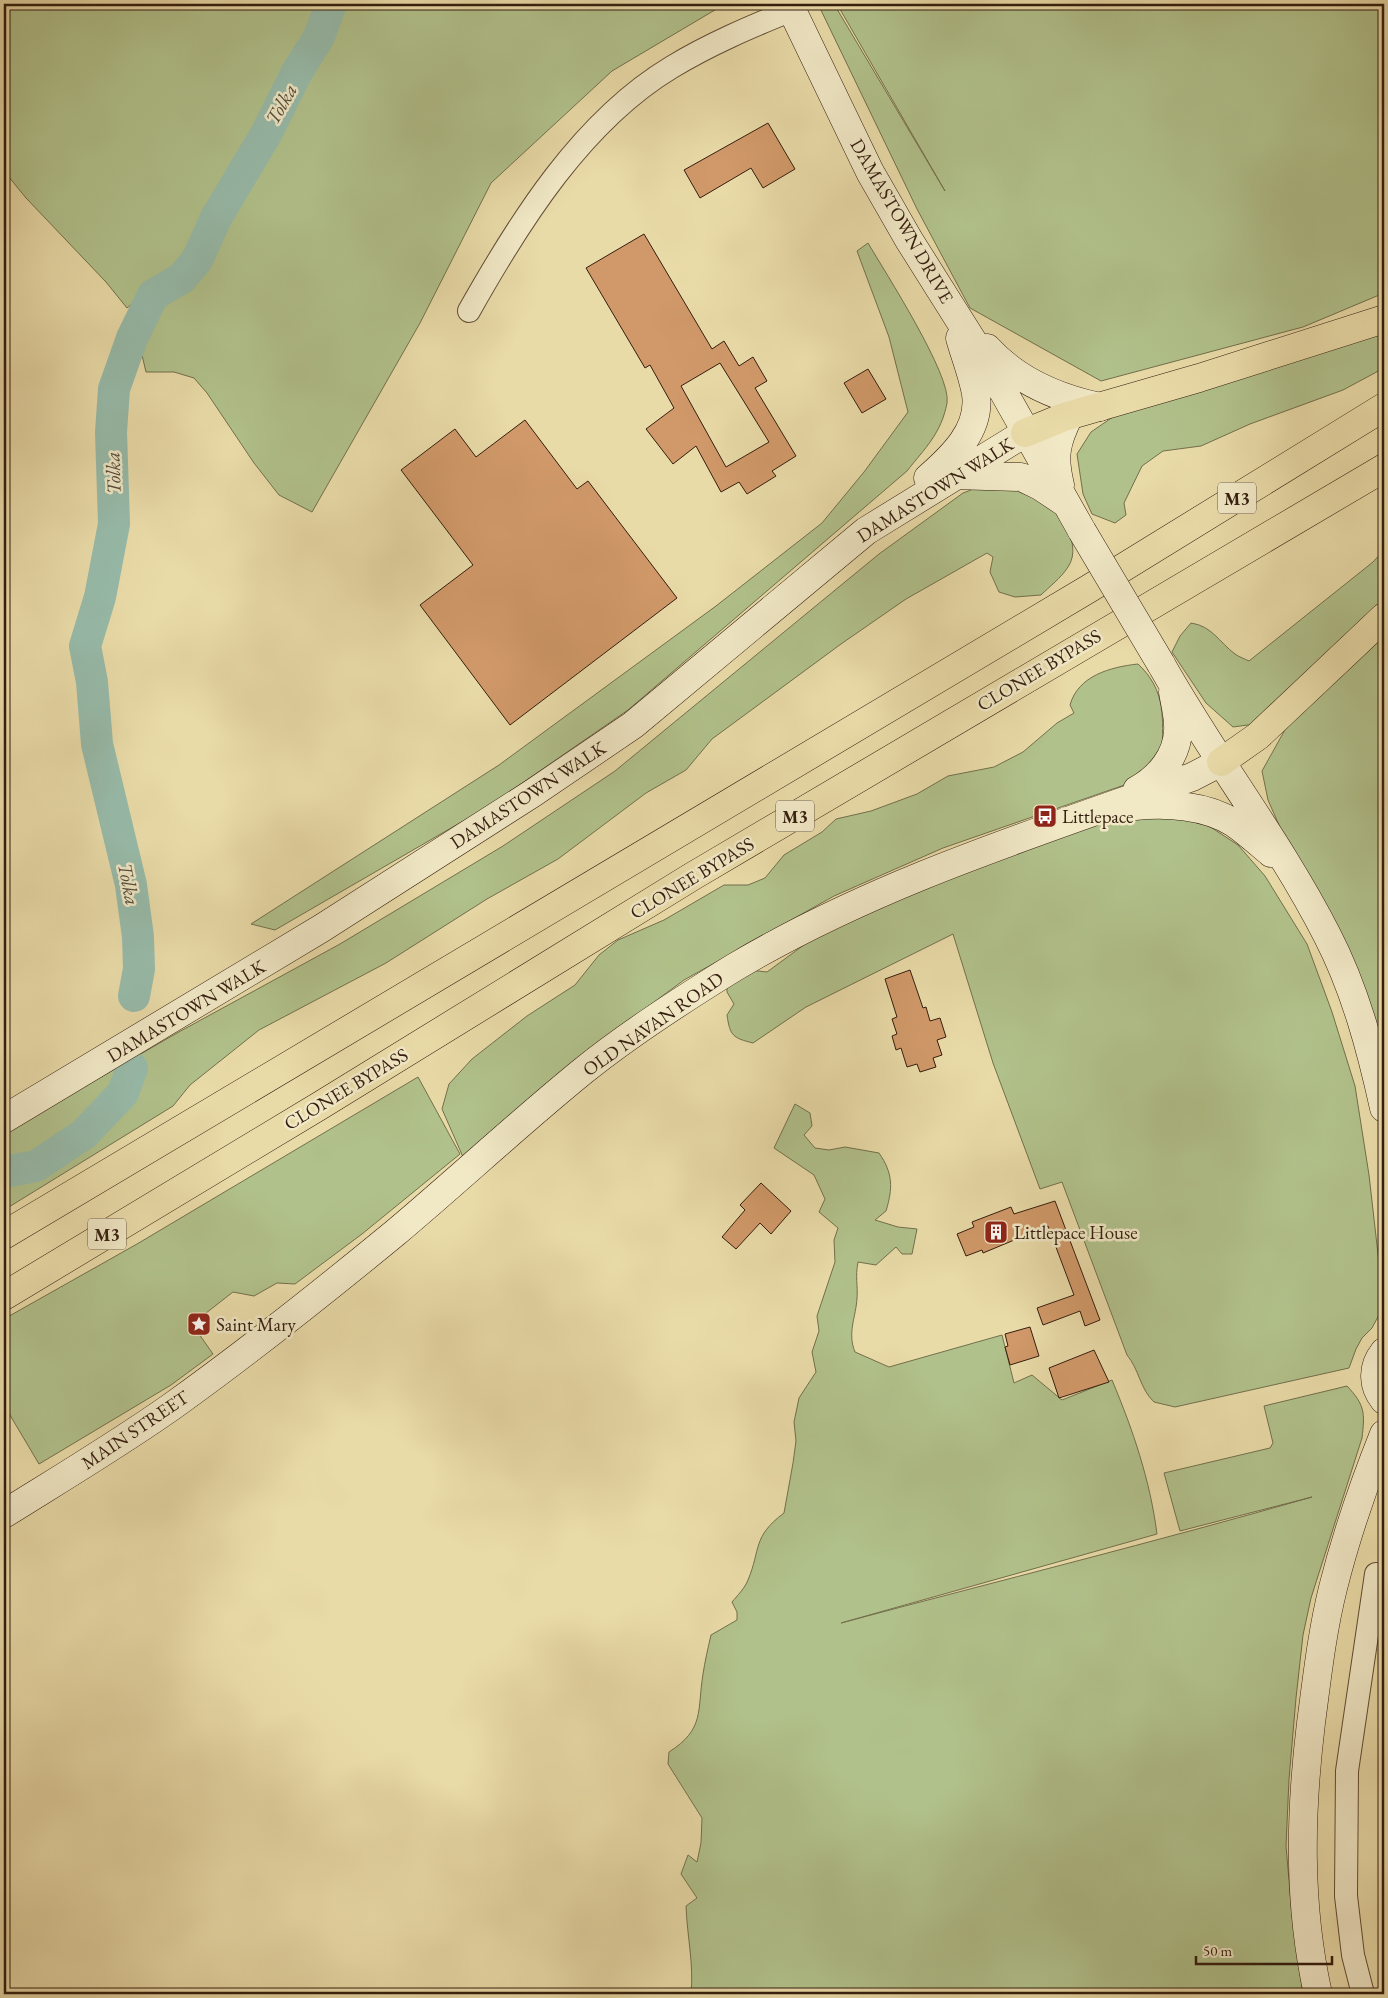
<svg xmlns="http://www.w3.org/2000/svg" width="1388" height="1998" viewBox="0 0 1388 1998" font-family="'EB Garamond',serif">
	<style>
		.green { fill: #b1c18b; stroke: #726f4c }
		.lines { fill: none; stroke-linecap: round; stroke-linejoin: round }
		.river { stroke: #97bbaa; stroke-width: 32 }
		.building { fill: #d19969; stroke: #341d0e; fill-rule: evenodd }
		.street-casing { stroke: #614c34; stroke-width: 24 }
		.secondary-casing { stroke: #341d0e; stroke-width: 29 }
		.highway-casing { stroke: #341d0e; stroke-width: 29 }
		.street { stroke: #f1e8c6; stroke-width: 22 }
		.secondary { stroke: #f1e8c6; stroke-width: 28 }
		.highway { stroke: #e9dba8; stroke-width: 28 }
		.secondary-bridge-casing { stroke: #341d0e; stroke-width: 29; stroke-linecap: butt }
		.secondary-bridge { stroke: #f1e8c6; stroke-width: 28 }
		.labels { text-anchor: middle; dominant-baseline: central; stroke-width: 5; stroke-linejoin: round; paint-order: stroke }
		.shield { fill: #f1e8c6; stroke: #6d5a45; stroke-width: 1 }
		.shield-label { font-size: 18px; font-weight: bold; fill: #341d0e }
		.street-label { font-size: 19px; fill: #341d0e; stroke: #f1e8c6 }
		.poi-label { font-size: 19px; fill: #341d0e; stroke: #f1e8c6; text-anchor: start }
		.water-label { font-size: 20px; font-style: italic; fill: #524c3d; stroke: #f1e8c6 }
	</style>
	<rect width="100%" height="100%" fill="#e9dba8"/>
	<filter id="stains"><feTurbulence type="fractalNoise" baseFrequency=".004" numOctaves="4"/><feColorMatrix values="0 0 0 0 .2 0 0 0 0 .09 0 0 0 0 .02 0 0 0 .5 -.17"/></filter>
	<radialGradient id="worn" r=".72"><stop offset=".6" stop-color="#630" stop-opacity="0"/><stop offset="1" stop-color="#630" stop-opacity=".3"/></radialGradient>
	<path class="green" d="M4,4H725L612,71L491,183L420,323L312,512L279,495L254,463L207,393L194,378L174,372H146L142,355L154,315L176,290L168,275L127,308L106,282L26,198L4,171Z
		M818,4H834L945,191L837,4H1384V293L1303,327L1101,381L970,308L917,209Z
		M868,243C885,272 952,376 947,403C941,434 925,448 907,471L628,710L489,806L275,930L251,924L499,765L716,606L822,523L864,472L908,412L889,337L857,251Z
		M1384,330V368L1343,390L1250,424L1201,446L1163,451L1142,466L1124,503L1126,515L1115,523L1092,514L1083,494L1077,454L1091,432L1123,410Z
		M992,482C1005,485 1018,488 1030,492C1054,501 1085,542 1068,567C1061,578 1049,587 1041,595L1015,597L999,592L990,572L993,557L987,553L906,599L841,644L712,739L686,770L646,793L558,859L487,899L386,963L259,1030L190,1085L173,1106L4,1210V1133L177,1033L340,944L503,846L615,771L879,554L963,493Z
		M1384,550V605L1255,724L1233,727L1206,703L1172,652L1180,636L1191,623C1212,626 1219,642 1235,654C1239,657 1245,659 1249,661L1373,562Z
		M1384,629V1064L1268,800L1262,771L1291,719Z
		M1138,664C1166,690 1163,718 1162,754L1133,782L943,848L834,896L684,980L574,1061L463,1157L442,1109L449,1084L472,1059L527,1016L575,985L599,955L618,940L664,920L724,885H748L765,878L784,855L822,832L836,819L871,811L917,794L948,776L994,767L1023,752L1057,723L1074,713L1070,705C1078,676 1110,667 1138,664Z
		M1149,816L1182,818L1209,826L1238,845L1265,876L1307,944L1332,1012L1355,1086L1369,1175L1382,1289L1379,1315L1372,1328L1362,1338L1356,1349L1349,1368L1175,1407L1154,1402C1140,1389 1139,1369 1127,1355L1062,1182L1040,1189L993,1063L953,934L806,1007L753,1043C733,1038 730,1036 727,1015L734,1004L727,992V985L749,970L767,972L812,939L891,898L1107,819Z
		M418,1077L460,1154L362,1234L295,1284L277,1283L254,1296L233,1292L192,1324L213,1354L171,1385L39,1464L4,1405V1319L137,1244Z
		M795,1104L810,1113L812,1126L804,1135L815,1148L829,1150L845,1147L879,1153C893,1173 893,1188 886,1211L875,1220L898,1227L917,1229L912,1254H902L896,1247L876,1265L858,1262C855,1278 858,1284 857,1298C856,1317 847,1333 855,1352L889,1367L1002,1335L1014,1383L1032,1375L1062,1400L1112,1380C1133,1430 1150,1480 1157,1534L841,1623C998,1581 1155,1542 1312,1497L1180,1531L1164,1473L1270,1448L1273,1443L1264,1406L1347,1386C1365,1405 1365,1413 1362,1438L1311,1598L1303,1635L1296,1698L1289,1779L1286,1846L1292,1915L1303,1994H691C694,1964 687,1936 686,1906L697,1898L681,1874L688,1855L697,1862L701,1843L702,1818L668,1764L669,1752C705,1729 697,1711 703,1674C705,1661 708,1648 711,1635L737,1620V1612L732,1602C737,1596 745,1588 748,1580C761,1549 752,1537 784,1513L793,1463L796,1441L794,1422L799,1398L816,1372L812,1352L819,1331L817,1316L835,1262L834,1240L838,1228L819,1212L825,1199L814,1175L774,1148Z"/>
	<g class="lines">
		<path class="river" d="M134,996L139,969L138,937L131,885L97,744L92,682L85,646L100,597L114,524L111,432L114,389L132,338L153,295L182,278L197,260L216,218L266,134L297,72L319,37L331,4
			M4,1172L36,1166L84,1134L123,1093L132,1068"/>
	</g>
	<path class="building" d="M768,123L795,169L763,188L751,168L700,198L684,170Z
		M644,234L712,349L724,341L739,366L753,357L767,381L755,388L796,456L772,471L776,476L747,494L739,482L721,492L696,446L673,464L646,429L674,408L650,365L645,368L586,268ZM720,363L769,442L726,467L681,386Z
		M868,369L886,399L862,413L844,383Z
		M525,420L577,489L588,481L677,598L510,725L420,605L473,565L401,470L455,429L476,457Z
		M910,970L923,1008L926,1007L930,1021L940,1018L946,1037L937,1040L942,1055L933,1058L936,1067L920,1072L917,1064L907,1067L901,1048L896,1050L892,1036L897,1034L892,1019L897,1017L885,979Z
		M761,1183L791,1211L771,1234L760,1223L736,1249L722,1237L745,1210L740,1205Z
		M1055,1201L1100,1320L1085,1326L1080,1311L1043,1325L1037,1308L1074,1295L1048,1226L983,1253L982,1250L966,1256L957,1234L974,1227L972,1222L1011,1207L1014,1214Z
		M1030,1327L1039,1356L1010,1365L1005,1347L1008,1346L1005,1334Z
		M1094,1350L1109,1382L1059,1398L1049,1368Z"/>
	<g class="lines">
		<g class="street-casing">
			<path id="street" d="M469,311C519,222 582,121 672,67C710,44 750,27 792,10
				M1363,1994L1353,1955L1346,1896L1347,1771L1376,1574"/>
		</g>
		<g class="secondary-casing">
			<path id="secondary" d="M789,4L870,172L909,240L994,375L1082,531
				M987,348C1017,381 1057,398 1100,407
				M954,475L1021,477L1040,486L1064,502
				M928,478C952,457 981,430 976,394C973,376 965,356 960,338
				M1060,485C1053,456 1056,442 1069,416
				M1161,664C1213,757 1279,841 1327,935C1355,989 1371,1049 1384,1108
				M1137,790C1159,778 1177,756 1178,731C1179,719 1175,704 1173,692
				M1135,806C1166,803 1206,805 1234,823C1247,832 1259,843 1271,853
				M4,1119L322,928L533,793L633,725L866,531L1025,433
				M1384,1352C1372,1367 1372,1385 1384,1400
				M4,1514C60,1479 117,1445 171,1407C248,1352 322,1293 395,1233C458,1180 519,1123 583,1071C630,1033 683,999 735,967C878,882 1036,833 1192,777L1221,762
				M1318,1994C1298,1904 1300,1814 1311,1723C1317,1678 1322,1632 1333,1588C1346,1536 1364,1484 1384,1434"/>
		</g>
		<g class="highway-casing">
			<path id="highway" d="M1025,433L1064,417L1199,378L1384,319
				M1221,762L1258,736L1384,617
				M4,1235L1090,588L1384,407
				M4,1296L321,1105L693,876L1384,468"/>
		</g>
		<use href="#street" class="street"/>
		<use href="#secondary" class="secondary"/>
		<use href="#highway" class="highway"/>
		<g class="secondary-bridge-casing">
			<path id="secondary-bridge" d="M1082,531L1161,664"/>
		</g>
		<use href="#secondary-bridge" class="secondary-bridge"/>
	</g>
	<defs>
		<g id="bus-square" transform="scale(1.25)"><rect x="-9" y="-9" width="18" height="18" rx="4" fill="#8f2418" stroke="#f1e8c6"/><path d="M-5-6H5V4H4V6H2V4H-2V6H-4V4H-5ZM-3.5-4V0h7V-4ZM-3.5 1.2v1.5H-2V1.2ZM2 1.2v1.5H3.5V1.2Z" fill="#fff"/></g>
		<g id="building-square" transform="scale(1.25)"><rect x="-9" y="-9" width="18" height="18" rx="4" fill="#8f2418" stroke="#f1e8c6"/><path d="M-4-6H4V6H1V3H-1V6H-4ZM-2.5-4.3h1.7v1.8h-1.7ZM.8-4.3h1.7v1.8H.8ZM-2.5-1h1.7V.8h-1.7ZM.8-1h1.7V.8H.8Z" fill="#fff"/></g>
		<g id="sight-square" transform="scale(1.25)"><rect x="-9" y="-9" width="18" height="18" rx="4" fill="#8f2418" stroke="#f1e8c6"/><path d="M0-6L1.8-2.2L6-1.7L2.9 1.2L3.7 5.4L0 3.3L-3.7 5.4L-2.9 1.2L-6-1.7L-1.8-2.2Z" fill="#fff"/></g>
	</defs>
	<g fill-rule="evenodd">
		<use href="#bus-square" x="1045" y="816"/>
		<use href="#building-square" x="996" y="1232"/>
		<use href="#sight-square" x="199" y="1324"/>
	</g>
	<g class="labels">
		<g class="shield">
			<rect x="1218" y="482.5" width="38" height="31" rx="4"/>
			<rect x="776" y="800.5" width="38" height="31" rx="4"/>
			<rect x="88" y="1218.5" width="38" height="31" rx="4"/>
		</g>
		<g class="shield-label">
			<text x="1237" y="498">M3</text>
			<text x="795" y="816">M3</text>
			<text x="107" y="1234">M3</text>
		</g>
		<g class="street-label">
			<text transform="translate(902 221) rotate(60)">DAMASTOWN DRIVE</text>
			<text transform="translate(935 490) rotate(-32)">DAMASTOWN WALK</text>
			<text transform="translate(1039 670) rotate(-31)">CLONEE BYPASS</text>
			<text transform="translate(528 795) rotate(-33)">DAMASTOWN WALK</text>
			<text transform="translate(692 878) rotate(-31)">CLONEE BYPASS</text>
			<text transform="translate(186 1011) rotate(-31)">DAMASTOWN WALK</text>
			<text transform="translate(653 1024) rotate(-35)">OLD NAVAN ROAD</text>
			<text transform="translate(346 1089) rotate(-31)">CLONEE BYPASS</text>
			<text transform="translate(135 1430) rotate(-34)">MAIN STREET</text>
		</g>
		<g class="poi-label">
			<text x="1062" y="816">Littlepace</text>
			<text x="1014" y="1232">Littlepace House</text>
			<text x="216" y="1324">Saint Mary</text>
		</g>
		<g class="water-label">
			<text transform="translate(281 104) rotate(-60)">Tolka</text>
			<text transform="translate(113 473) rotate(-92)">Tolka</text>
			<text transform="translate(129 884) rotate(79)">Tolka</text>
		</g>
	</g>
	<rect width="1388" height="1998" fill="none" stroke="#e9dba8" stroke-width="20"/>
	<rect x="5" y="5" width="1378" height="1988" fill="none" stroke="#341d0e" stroke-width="2.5"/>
	<rect x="10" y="10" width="1368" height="1978" fill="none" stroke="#341d0e"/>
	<path d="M1196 1956v8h136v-8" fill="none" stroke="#341d0e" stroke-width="2.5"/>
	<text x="1203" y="1956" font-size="15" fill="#341d0e" stroke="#f1e8c6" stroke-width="4" paint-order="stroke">50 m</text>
	<rect width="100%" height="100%" filter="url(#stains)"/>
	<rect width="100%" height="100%" fill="url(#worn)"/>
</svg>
